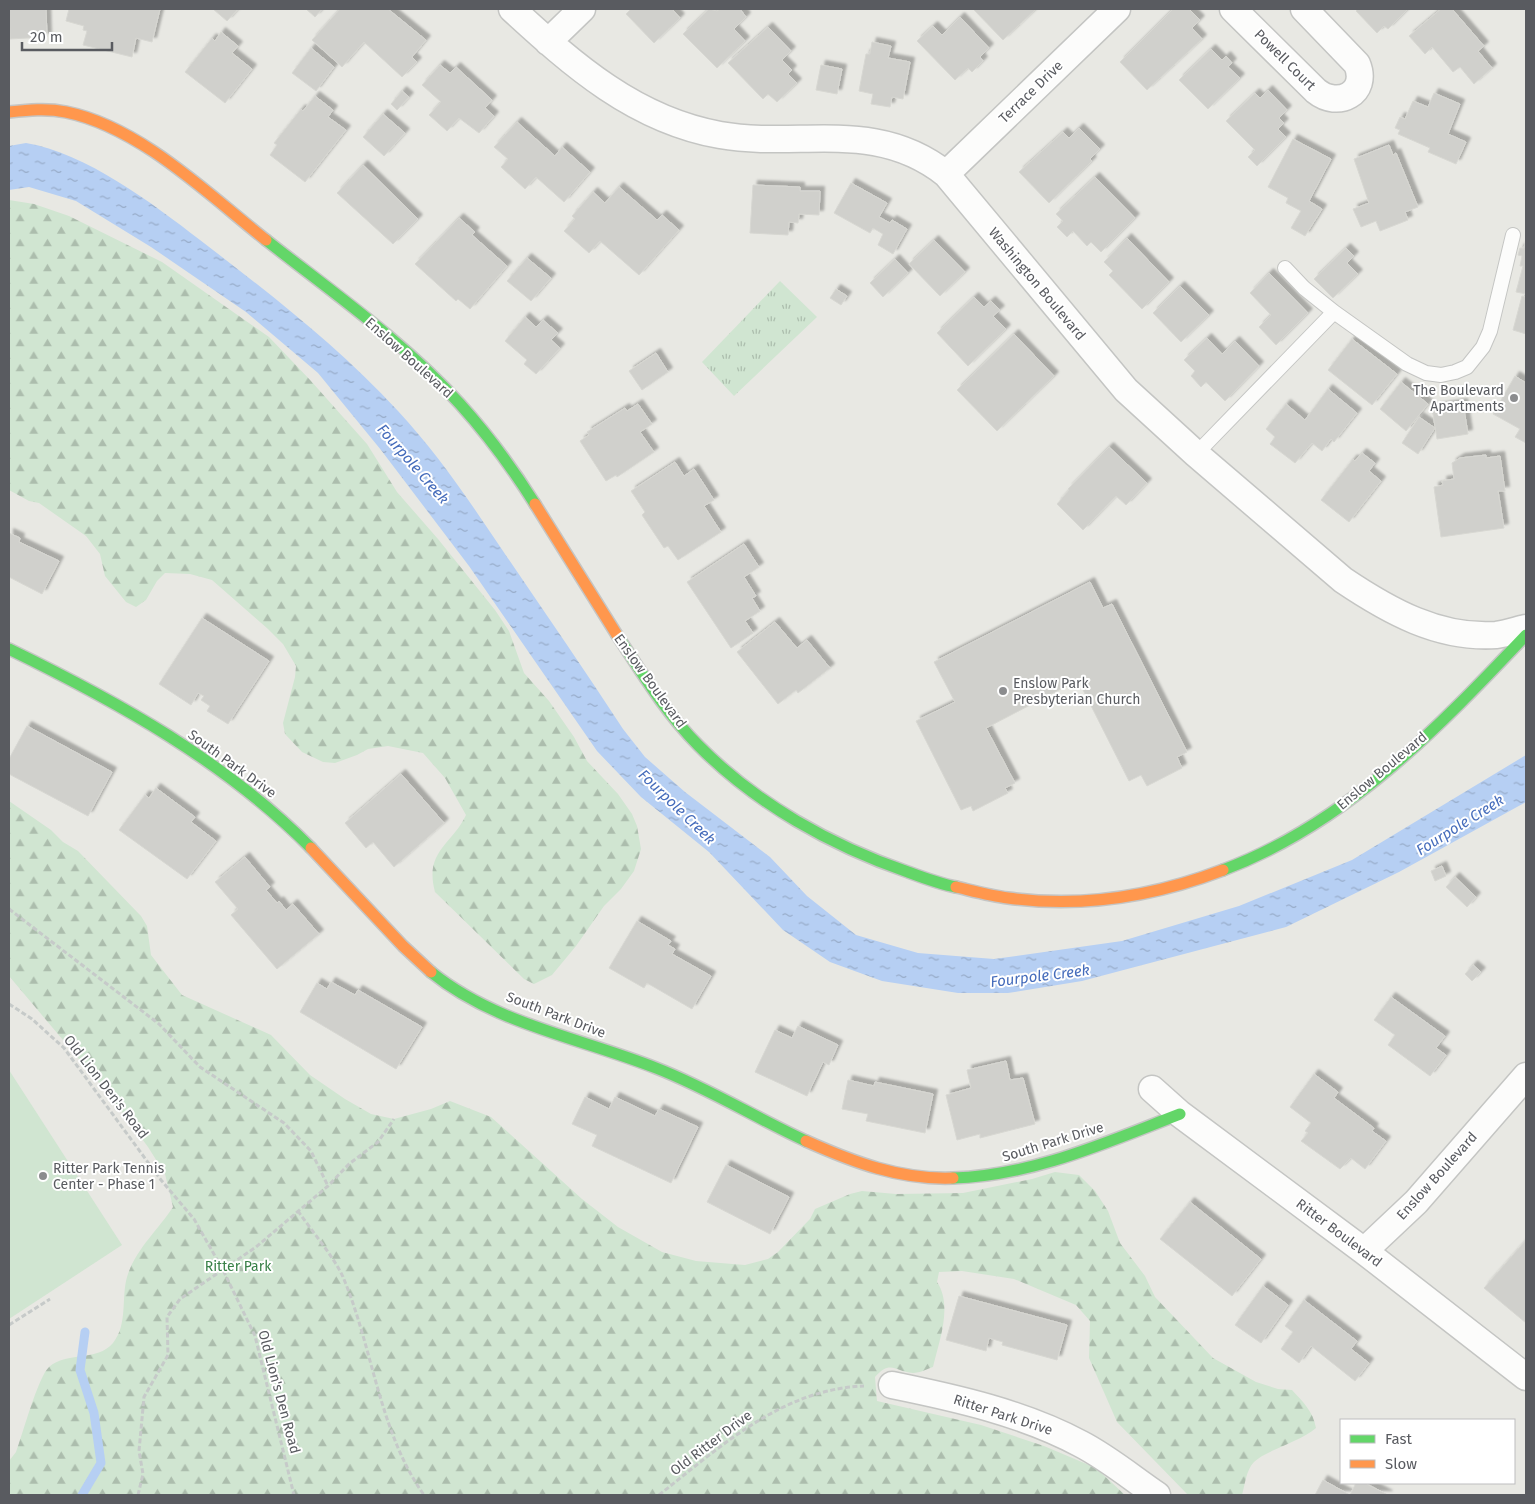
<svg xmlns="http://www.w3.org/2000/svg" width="1535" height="1504" viewBox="0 0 1535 1504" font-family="'Fira Sans',sans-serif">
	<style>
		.grass { fill: url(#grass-tufts) }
		.forest { fill: url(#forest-firs) }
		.pitch { fill: #d0e5d1 }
		.water { fill: url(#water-ripples) }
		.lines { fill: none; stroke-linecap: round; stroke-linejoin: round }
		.stream { stroke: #b6cff3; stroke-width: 9 }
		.building { fill: #d0d0cc; stroke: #d7d7d2; filter: url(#shadow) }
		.lane-casing { stroke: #c4c5c3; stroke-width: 16 }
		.street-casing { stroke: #c4c5c3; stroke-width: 29 }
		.fast-casing { stroke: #c5c5c4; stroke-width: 14 }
		.slow-casing { stroke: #c5c5c4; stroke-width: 14 }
		.path { stroke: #c6cac9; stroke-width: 3; stroke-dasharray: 5 2.5; stroke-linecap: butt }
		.lane { stroke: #fcfcfb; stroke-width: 14 }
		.street { stroke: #fcfcfb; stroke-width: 26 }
		.fast { stroke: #63d668; stroke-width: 11 }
		.slow { stroke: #ff974d; stroke-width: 11 }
		.poi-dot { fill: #8b8c8e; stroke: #fff; stroke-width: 2 }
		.labels { text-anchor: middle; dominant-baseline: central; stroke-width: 4; stroke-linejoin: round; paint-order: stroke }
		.street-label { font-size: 14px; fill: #595b60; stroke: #fff }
		.poi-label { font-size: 14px; fill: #595b60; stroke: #fff; text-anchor: start }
		.park-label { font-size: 14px; fill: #388047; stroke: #fff }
		.water-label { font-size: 15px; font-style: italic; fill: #456cbb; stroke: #fff }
	</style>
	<defs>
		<pattern id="grass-tufts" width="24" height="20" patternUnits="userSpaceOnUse" patternTransform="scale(1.25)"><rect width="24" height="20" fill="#d0e5d1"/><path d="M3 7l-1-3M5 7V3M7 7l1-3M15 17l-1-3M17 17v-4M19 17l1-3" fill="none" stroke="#acbdad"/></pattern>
		<pattern id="forest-firs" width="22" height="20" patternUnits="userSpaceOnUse" patternTransform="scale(1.25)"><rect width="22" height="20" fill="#d0e5d1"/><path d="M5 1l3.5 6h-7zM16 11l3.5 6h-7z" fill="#acbdad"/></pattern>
		<pattern id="water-ripples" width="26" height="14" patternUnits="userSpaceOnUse" patternTransform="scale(1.25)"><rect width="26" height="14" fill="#b6cff3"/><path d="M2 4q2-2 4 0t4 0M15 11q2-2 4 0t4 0" fill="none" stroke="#97abc8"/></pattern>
		<filter id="shadow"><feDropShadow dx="4.5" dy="-4.5" stdDeviation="1" flood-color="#0004"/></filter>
	</defs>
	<rect width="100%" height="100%" fill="#e8e8e3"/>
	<path class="grass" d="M780,281L817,317L734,396L702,362Z"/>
	<path class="forest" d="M9,200L34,204L69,216L162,262L269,337L311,381L367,444L397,492L438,539L495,610L509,631L524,673L549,701L574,737L587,761L618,794L632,814L637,826L641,849L634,871L621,889L604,906L576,946L552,975L534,984L524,979L435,892C424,851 452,845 466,815L445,778L423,753L388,746L368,749L357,755L335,763L323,762L302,752L285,734L283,723L295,677L296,666L283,644L268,629L212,580L190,574L165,573L157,581L146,600L136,607L126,602L105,576L100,554L86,536L39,503L29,501L9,490Z
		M9,801L51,830L63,842L78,851L141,916L147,926L151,955L182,995L271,1035L310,1075L345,1099L371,1114L394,1119L431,1109L450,1101L491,1117L582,1199L618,1227L662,1252L696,1261L745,1265L768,1259L778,1252L810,1219L815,1209L850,1194L862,1191L896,1194L963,1193L1032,1179L1055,1172L1079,1175L1095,1191L1108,1211L1120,1243L1145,1276L1155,1297L1213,1358L1256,1382L1278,1389L1292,1390C1303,1402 1313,1411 1316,1428C1300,1442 1266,1450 1254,1462C1246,1470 1245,1485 1242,1495H1188L1117,1422L1089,1358L1090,1321L1076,1305L1014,1279L962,1271L939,1272L937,1282C953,1306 939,1341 933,1367C927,1369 920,1373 913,1373C895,1372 891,1359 875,1377L877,1401L981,1425L1044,1446L1096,1468L1125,1495H9V1461L16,1452C22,1436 38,1377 49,1367C67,1351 97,1362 113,1343C128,1324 121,1298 127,1277C135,1250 158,1230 173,1207L165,1174L148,1147L111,1097L9,976Z"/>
	<path class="pitch" d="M9,1070L122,1245L9,1319Z"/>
	<path class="water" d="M26,143C86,153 152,203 200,240C269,293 339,347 398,411C438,454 470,502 503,551C543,610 584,669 623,729L645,757L685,792L770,857L807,896L856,935L918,953L994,959L1122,941L1239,906L1352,860L1526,755V802L1399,872L1286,927L1082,981L1008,993H958L882,981L830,962L783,930L709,852L641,797L597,751L469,566L381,450L318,373L246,312L151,247L76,201L29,187L9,190V146Z"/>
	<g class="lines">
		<path class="stream" d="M82,1495L101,1463L94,1413L80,1370L85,1332"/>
	</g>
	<path class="building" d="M9,9H46L47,37L10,39Z
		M69,9H160L152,42L136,38L132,57L83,45L87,31L83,30L84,26L66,21Z
		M213,9H238L227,21Z
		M306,9H322L315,17Z
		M340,9H388L426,40L412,57L417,62L402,77L364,42L342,67L312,40Z
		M631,9H672L680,18L654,43L626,14Z
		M709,9L717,11L720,9H740L746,17L734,29L745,41L717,68L683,34Z
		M973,9H1036L1003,40Z
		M1173,9H1189L1200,20L1192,28L1202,39L1147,90L1120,62Z
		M1358,9H1408L1388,29L1384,26L1377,33L1356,11Z
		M1441,9H1452L1484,46L1478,51L1492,68L1474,84L1460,67L1453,72L1432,47L1425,54L1409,36Z
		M960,17L989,48L980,57L983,61L972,72L968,68L955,80L917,41L933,26L942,35Z
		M768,27L791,51L782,60L792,70L788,74L797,83L777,102L768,94L763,99L728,63Z
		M221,32L238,46L232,53L252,69L225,103L185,72L212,38L215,41Z
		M872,42L891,46L888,58L910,62L903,99L892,97L890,107L871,104L873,94L859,91L866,54H870Z
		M311,48L334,67L316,91L292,73Z
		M1211,49L1222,60L1226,56L1232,63L1228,67L1240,78L1208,109L1179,80Z
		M440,65L450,73L456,67L492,100L485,108L494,116L479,133L459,118L447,131L429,115L441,102L422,85Z
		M821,65L842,69L837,94L816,90Z
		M1268,90L1287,110L1279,118L1284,123L1278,129L1286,137L1257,166L1248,157L1255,150L1226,121L1255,93L1260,98Z
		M402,91L409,97L397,110L391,104Z
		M1434,93L1460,104L1448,134L1466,142L1456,164L1428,152L1430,148L1398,134L1400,130L1395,128L1400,117L1405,119L1413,101L1428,107Z
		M315,96L333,110L328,117L346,130L305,182L270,155L277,145L274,143L301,109L303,111Z
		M383,114L405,133L384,156L363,137Z
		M517,122L555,156L562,147L590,172L564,202L536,177L525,189L501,167L508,159L494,147Z
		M1079,128L1100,149L1090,159L1092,161L1049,203L1019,172L1063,132L1069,138Z
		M1293,139L1331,159L1309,201L1322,209L1305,236L1291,228L1301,211L1286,203L1288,198L1268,187Z
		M1389,145L1393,155L1396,153L1418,207L1405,212L1408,220L1380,231L1376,221L1361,227L1353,209L1369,203L1354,159Z
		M363,165L418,219L393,244L337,193Z
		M1095,177L1135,218L1101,252L1091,242L1087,246L1073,231L1067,237L1057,227L1063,221L1056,214Z
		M851,183L887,203L879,217L890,223L892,220L907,229L893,254L878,245L883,234L873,228L870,233L834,213Z
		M753,185L800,187V191H820L819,215L799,214L798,223L789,222L788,235L750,233Z
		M619,187L657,220L662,215L679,230L639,275L600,241L589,253L564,231L575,219L572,216L593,192L605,203Z
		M459,218L475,232L472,235L507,266L470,309L458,299L456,301L415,264Z
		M1127,238L1169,282L1142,309L1109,275L1113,271L1104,262Z
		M934,240L965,272L940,296L909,264Z
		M1526,240V294L1516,292L1523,266H1520L1522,256L1518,255L1520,248H1524Z
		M1346,248L1354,256L1347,263L1358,274L1333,298L1314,279Z
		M527,258L551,278L531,301L507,281Z
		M895,259L908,273L883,297L870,283Z
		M1269,273L1308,313L1276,345L1259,327L1271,315L1250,293Z
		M1180,286L1209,315L1181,342L1153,313Z
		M836,289L847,296L841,305L830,298Z
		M1522,296L1526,297V334L1513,330Z
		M974,297L984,307L991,301L1000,310L993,316L1006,329L968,366L937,333Z
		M525,317L536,327L543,320L558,333L551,340L560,348L536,374L524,364L527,360L505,341Z
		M1014,334L1054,376L997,431L957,390Z
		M1207,338L1222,354L1235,341L1259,366L1225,401L1206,382L1201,387L1191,376L1195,371L1184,360Z
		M1352,339L1397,374L1372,405L1328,370Z
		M656,353L668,372L642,390L629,371Z
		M1515,376L1526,383V443L1515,437L1520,429L1493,414Z
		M1401,382L1428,404L1406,431L1380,409Z
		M1328,389L1357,413L1334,442L1331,439L1322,451L1312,443L1295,463L1270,444L1275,437L1266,429L1286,404L1305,420Z
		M1463,403L1468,434L1437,439L1432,408Z
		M638,404L652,424L640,432L654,452L617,477L616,475L606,481L580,441L589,435L587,432L625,408L627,411Z
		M1419,417L1435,428L1418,454L1402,443Z
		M1109,447L1147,483L1126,505L1116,496L1083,530L1057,504L1069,490L1068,489Z
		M1362,453L1375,463L1369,471L1381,481L1349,522L1321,500L1353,459L1355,461Z
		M1486,455V458L1500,456L1505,491H1498L1504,528L1441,537L1434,487L1443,485L1442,481L1454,479L1452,463L1460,458Z
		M675,462L684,476L694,469L714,500L704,506L721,532L678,560L668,546L664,548L642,515L645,512L631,491Z
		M9,533L20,538L19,542L59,561L42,594L9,577Z
		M744,544L759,567L744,577L756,596L752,598L760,611L745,621L753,633L731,648L687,582Z
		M1090,582L1103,608L1112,604L1187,752L1177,757L1182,768L1147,786L1141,775L1129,781L1078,680L986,728L1015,783L1005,788L1008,793L973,811L971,806L961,810L916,721L955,702L934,662Z
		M202,618L269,661L228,724L207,711L210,706L201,700L204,696L198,693L191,705L159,684Z
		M775,622L797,648L807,640L830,668L798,693L796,690L778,704L737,652Z
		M27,726L112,772L88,816L9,774V759Z
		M401,774L444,823L394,867L373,842L366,848L345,823Z
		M156,788L195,817L191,822L216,841L187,879L119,830L145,795L149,798Z
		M245,857L270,887L266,890L277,903L279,901L286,910L293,904L319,934L277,969L231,915L238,909L215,882Z
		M1442,866L1446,876L1435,881L1431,871Z
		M1455,877L1476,897L1467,907L1446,887Z
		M637,921L671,941L668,945L675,949L672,954L711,976L692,1009L647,983L644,988L609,968Z
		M1473,965L1481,972L1472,981L1465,974Z
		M331,982L355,995L358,990L422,1027L396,1069L300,1012L317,983L327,989Z
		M1391,997L1445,1036L1436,1048L1446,1055L1430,1076L1388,1045L1395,1035L1374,1020Z
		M798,1026L838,1045L829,1065L823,1062L807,1096L755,1072L775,1030L792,1038Z
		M1006,1061L1010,1080L1023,1078L1035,1124L980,1138V1134L957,1140L946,1095L971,1088L967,1070Z
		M1314,1074L1338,1092L1334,1098L1374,1128L1372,1131L1386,1141L1365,1169L1351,1158L1340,1169L1301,1141L1308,1133L1305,1131L1311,1123L1290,1107Z
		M848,1080L874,1086L875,1082L933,1094L925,1133L866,1121L868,1114L842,1109Z
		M585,1097L609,1109L615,1097L655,1116L659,1109L698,1127L671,1183L592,1146L597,1135L572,1124Z
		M726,1165L789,1197L770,1234L707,1202Z
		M1190,1202L1261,1259L1232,1296L1160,1239Z
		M1526,1240V1323L1484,1288Z
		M1263,1286L1288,1305L1261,1343L1235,1325Z
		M959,1296L1067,1325L1057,1360L1002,1345L1003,1342L989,1338L986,1351L946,1340Z
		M1304,1300L1357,1341L1351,1349L1369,1363L1355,1381L1311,1346L1299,1363L1281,1349L1293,1332L1285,1326Z
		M1323,1480L1350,1495L1356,1483H1365L1388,1495H1315Z"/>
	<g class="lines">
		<g class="lane-casing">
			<path id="lane" d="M1285,268L1304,288L1334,312
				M1196,454L1334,312L1407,364L1426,373L1441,375L1455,372L1467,367L1483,347L1490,331L1513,235"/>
		</g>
		<g class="street-casing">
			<path id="street" d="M512,9C573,65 635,120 720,135C801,149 875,118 946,174L1126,390L1196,454L1343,580C1389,611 1439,639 1496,635C1506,634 1517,630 1526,628
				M1233,9L1316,91C1338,109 1369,93 1357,64L1304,9
				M548,42L582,9
				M946,174L1117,9
				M1152,1089L1180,1114L1364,1251L1526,1377
				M1364,1251L1416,1202L1526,1076
				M892,1385C956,1398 1023,1413 1081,1444C1108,1458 1132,1478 1157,1495"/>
		</g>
		<g class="fast-casing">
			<path id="fast" d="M266,240C332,292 404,342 460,404C488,435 513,469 535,504
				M617,635C642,673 666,713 698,745C756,804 832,846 908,872C924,878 940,884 956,887
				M9,649C118,702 225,761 311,848
				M1223,870C1346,824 1438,728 1526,635
				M431,972C495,1024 581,1038 656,1068C708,1088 756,1118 806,1141
				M953,1178C1032,1176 1107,1142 1180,1114"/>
		</g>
		<g class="slow-casing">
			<path id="slow" d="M9,112C28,110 47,108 66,112C140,127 208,194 266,240
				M535,504L617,635
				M311,848L403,946L431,972
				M956,887C973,891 991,896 1008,898C1081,908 1155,896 1223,870
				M806,1141C853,1162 900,1180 953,1178"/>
		</g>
		<path class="path" d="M9,909L159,1024L200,1067L284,1123L311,1151L328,1186
			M9,1004L32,1019L64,1048L161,1180L194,1219L223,1270L255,1336L294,1495
			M298,1211C311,1230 334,1257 343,1277C373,1348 379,1432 424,1495
			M9,1325L50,1299
			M138,1495L143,1474L139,1451L144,1397L168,1355L167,1317L180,1299L256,1247L328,1186L349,1164L378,1142L394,1119
			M659,1495C720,1447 782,1389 864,1386"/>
		<use href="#lane" class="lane"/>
		<use href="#street" class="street"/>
		<use href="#fast" class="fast"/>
		<use href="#slow" class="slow"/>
	</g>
	<g class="poi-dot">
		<circle cx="1514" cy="398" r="5"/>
		<circle cx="1003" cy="691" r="5"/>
		<circle cx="43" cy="1176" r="5"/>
	</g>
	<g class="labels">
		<g class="street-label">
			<text transform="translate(1285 60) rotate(45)">Powell Court</text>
			<text transform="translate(1031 92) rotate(-44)">Terrace Drive</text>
			<text transform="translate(1037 284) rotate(50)">Washington Boulevard</text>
			<text transform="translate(409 358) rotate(42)">Enslow Boulevard</text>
			<text transform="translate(650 681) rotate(54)">Enslow Boulevard</text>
			<text transform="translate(232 764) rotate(36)">South Park Drive</text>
			<text transform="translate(1382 771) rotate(-40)">Enslow Boulevard</text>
			<text transform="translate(556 1015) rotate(21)">South Park Drive</text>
			<text transform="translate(106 1087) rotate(52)">Old Lion Den's Road</text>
			<text transform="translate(1053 1142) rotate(-17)">South Park Drive</text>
			<text transform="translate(1437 1176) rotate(-48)">Enslow Boulevard</text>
			<text transform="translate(1339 1233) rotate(37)">Ritter Boulevard</text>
			<text transform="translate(279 1392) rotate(75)">Old Lion's Den Road</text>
			<text transform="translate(1003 1415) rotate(18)">Ritter Park Drive</text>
			<text transform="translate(711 1443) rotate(-37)">Old Ritter Drive</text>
		</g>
		<g class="poi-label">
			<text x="1504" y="390" text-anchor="end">The Boulevard<tspan x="1504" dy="16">Apartments</tspan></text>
			<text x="1013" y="683">Enslow Park<tspan x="1013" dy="16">Presbyterian Church</tspan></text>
			<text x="53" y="1168">Ritter Park Tennis<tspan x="53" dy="16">Center - Phase 1</tspan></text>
		</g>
		<g class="park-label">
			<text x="238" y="1266">Ritter Park</text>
		</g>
		<g class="water-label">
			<text transform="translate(413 464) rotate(49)">Fourpole Creek</text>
			<text transform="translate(677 807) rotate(44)">Fourpole Creek</text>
			<text transform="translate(1460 825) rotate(-32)">Fourpole Creek</text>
			<text transform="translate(1040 976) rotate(-7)">Fourpole Creek</text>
		</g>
	</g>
	<rect width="1535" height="1504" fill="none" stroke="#595b60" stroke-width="20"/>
	<rect x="1340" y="1419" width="175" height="65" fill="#ffffff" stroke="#bdbdbf"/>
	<rect x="1350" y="1435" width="25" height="8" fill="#63d668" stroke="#bdbdbf"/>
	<text x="1385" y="1444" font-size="15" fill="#595b60">Fast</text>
	<rect x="1350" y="1460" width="25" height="8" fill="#ff974d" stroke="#bdbdbf"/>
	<text x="1385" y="1469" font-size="15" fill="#595b60">Slow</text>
	<path d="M22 42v8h90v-8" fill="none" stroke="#595b60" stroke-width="2.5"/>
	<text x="30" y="42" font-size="15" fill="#595b60" stroke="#ffffff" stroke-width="4" paint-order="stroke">20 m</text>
</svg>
